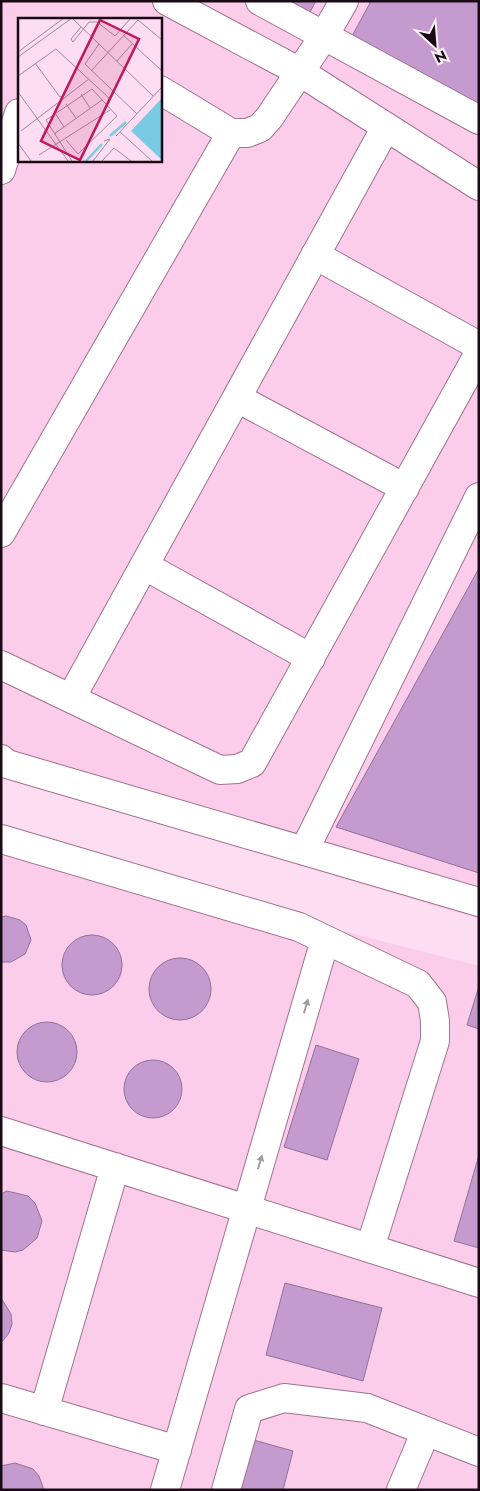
<svg xmlns="http://www.w3.org/2000/svg" width="480" height="1491" viewBox="0 0 480 1491" font-family="Jost,sans-serif">
	<style>
		.built { fill: #fbcdeb; fill-rule: evenodd }
		.building { fill: #c49acf; stroke: #917199 }
		.lines { fill: none; stroke-linecap: round; stroke-linejoin: round }
		.minor-casing { stroke: #9f7290; stroke-width: 30 }
		.minor { stroke: #fff; stroke-width: 28 }
		.oneway { fill: #a39da1 }
		.inset-river { fill: none; stroke: #79cbe4; stroke-width: 2.5 }
		.inset-road { fill: none; stroke: #a28999; stroke-width: 1 }
		.view { fill: #c2185b; fill-opacity: 0.15; stroke: #c2185b; stroke-width: 2.5 }
		.inset-edge { fill: none; stroke: #1a0a15; stroke-width: 2.5 }
	</style>
	<rect width="100%" height="100%" fill="#fcddf1"/>
	<path class="built" d="M1,1H479V919L1,777ZM19,19H160V160H19Z
		M1,843L479,966V1490H1Z"/>
	<path class="building" d="M290,1H316L310,12Z
		M371,1H479V105L351,38Z
		M478,570L479,571V873L336,827Z
		M6,916L20,920L26,925L31,940L25,954L11,962H1V917Z
		M62 965a30 30 0 1 1 60 0a30 30 0 1 1-60 0Z
		M149 989a31 31 0 1 1 62 0a31 31 0 1 1-62 0Z
		M479,986V1029L467,1025Z
		M17 1052a30 30 0 1 1 60 0a30 30 0 1 1-60 0Z
		M316,1045L359,1059L327,1160L284,1147Z
		M124 1089a29 29 0 1 1 58 0a29 29 0 1 1-58 0Z
		M479,1155V1248L454,1241Z
		M7,1191L28,1196L35,1203L42,1221L37,1238L23,1250L15,1252L1,1250V1194Z
		M285,1283L382,1308L363,1381L266,1355Z
		M1,1298L11,1314L12,1324L9,1333L1,1343Z
		M250,1439L293,1451L283,1490H236Z
		M15,1463L33,1469L39,1476L44,1490H1V1466Z"/>
	<g class="lines">
		<g class="minor-casing">
			<path id="minor" d="M167,1L300,72L479,186
				M260,1L479,120
				M160,90L231,133H247L260,128L269,118L324,36L344,1
				M1,170L19,113
				M315,255L479,346
				M237,398L405,488
				M1,533L231,133
				M145,566L311,658
				M1,665L220,770L237,769L252,763L479,353
				M71,698L386,127
				M1,759L7,764L479,902
				M1,839L299,927L418,984L432,1002L435,1021V1041L370,1248
				M304,851L479,497
				M1,1131L479,1283
				M1,1398L177,1450
				M44,1411L115,1167
				M165,1490L325,940
				M226,1490L249,1409L284,1398L367,1408L479,1452
				M401,1490L426,1431"/>
		</g>
		<use href="#minor" class="minor"/>
	</g>
	<defs><path id="oneway-solid" d="M-6-.8H1V-3.2L6.5 0L1 3.2V.8H-6Z" transform="scale(1.25)"/></defs>
	<g class="oneway">
		<use href="#oneway-solid" transform="translate(306 1006) rotate(-74)"/>
		<use href="#oneway-solid" transform="translate(260 1162) rotate(-74)"/>
	</g>
	<g transform="translate(18 18)">
		<rect width="144" height="144" fill="#fcddf1"/>
		<path d="M144,80V142L113,113Z" fill="#79cbe4"/>
		<path class="inset-river" d="M92,118L108,104M68,143L84,126"/>
		<path class="inset-road" d="M54,0L135,78M120,2L144,22M63,9L53,21L55,24L71,4H79L97,18L113,0M105,17L144,53M81,26L67,46L119,96M0,34L46,0M0,39L54,0M99,43L114,26M17,45L42,79L46,78M73,53L120,2M0,58L38,31L91,80L89,89M0,74L50,143M63,76L72,90M48,86L58,100M37,95L46,109M3,113L71,61M102,114L134,143M36,116L84,82M98,118L144,69M48,122L60,136L99,98L74,71L28,102L54,143M0,125L13,143M21,137L92,92M75,143L92,121L86,123M84,143L96,130L113,143"/>
		<path class="view" d="M82,2L121,21L62,142L23,123Z"/>
		<rect width="144" height="144" class="inset-edge"/>
	</g>
	<rect width="480" height="1491" fill="none" stroke="#1a0a15" stroke-width="5"/>
	<g transform="translate(435 45) rotate(154)" stroke="#fcf1f8" stroke-width="4" paint-order="stroke">
	<path d="M0-4L9 19L0 12L-9 19Z" fill="#1a0a15"/>
	<text y="-8" font-size="14" font-weight="bold" text-anchor="middle" fill="#1a0a15">N</text>
	</g>
</svg>
